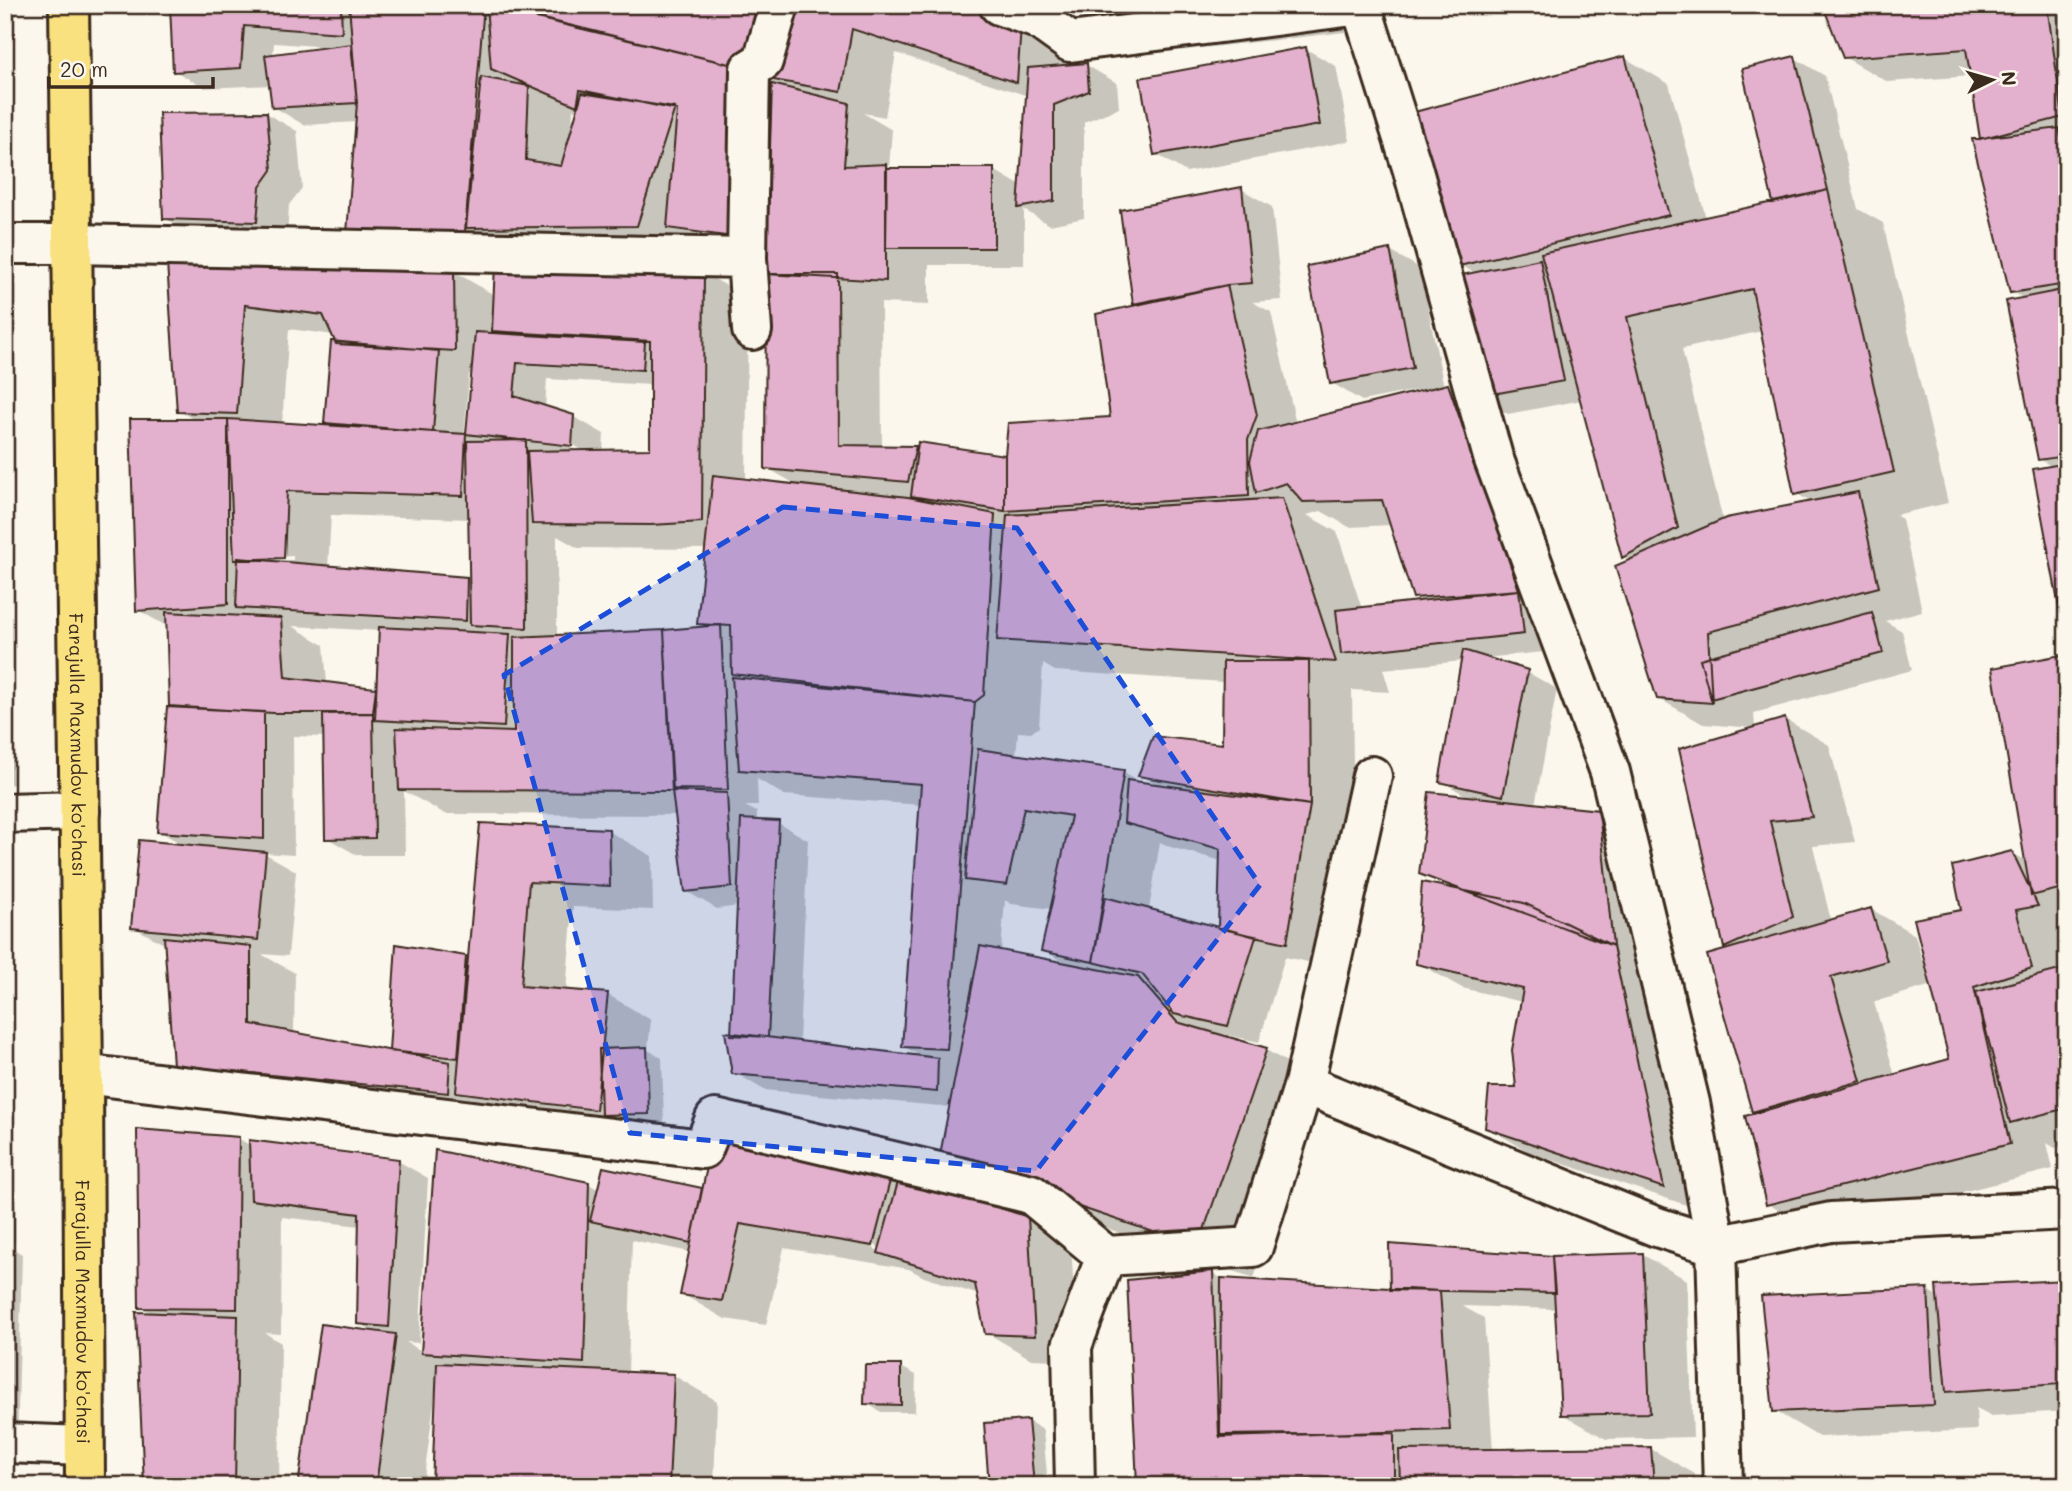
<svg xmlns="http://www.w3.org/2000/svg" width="2072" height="1491" viewBox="0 0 2072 1491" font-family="Mali,sans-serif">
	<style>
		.shadow { fill: #0003; fill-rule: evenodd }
		.building { fill: #e3b1ce; stroke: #3b2a1e; stroke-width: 2 }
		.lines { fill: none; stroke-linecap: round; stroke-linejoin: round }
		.minor-casing { stroke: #3b2a1e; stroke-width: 44 }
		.major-casing { stroke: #3b2a1e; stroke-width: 44 }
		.minor { stroke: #fbf7ec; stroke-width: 38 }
		.major { stroke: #fae180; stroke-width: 38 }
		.marked { fill: #1d4ed8; fill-opacity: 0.2; stroke: #1d4ed8; stroke-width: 5; stroke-dasharray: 14 9; stroke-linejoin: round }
		.labels { text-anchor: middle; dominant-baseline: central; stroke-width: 7; stroke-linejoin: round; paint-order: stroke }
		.street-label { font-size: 19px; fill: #3b2a1e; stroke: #fbf7ec }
	</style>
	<rect width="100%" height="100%" fill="#fbf7ec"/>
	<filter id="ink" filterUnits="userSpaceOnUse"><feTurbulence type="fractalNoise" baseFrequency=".0143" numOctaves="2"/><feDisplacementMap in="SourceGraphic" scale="14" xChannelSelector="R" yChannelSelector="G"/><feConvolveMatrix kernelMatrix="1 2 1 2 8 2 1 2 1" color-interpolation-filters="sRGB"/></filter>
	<g filter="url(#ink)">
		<path class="shadow" d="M172,5H961L1021,28L1065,53L1064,67L1086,65L1117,83L1119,108L1084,122V218L1050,225L1024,210V265H929V305L881,303L882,447L915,448L1007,457L1112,419L1141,306L1135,303L1241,189L1272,207L1282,300L1252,302L1271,312L1296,424L1438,389L1437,386L1362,401L1332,383L1390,251L1420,268L1444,387L1448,386L1492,412L1554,651L1484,658L1527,672L1557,689L1535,805L1599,812L1643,837L1707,1212L1531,1153L1486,1127L1518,1089L1522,1002L1462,988L1418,963L1448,888L1421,873L1472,799L1441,781L1463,661L1383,669L1390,692L1352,690L1354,831L1331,967L1285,957L1259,1042L1223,1034L1222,1037L1266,1050L1321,1082L1254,1278L996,1191L951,1107L764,1090L734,1072L733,1034L739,906L717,909L686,891L677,815L445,814L404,791L405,855H357L327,838L325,737L293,736L294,855L264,853L296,871L288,956L261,954L295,973L294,1034L391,1052L398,946L470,960L482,825L608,831L652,856L653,910L573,907L566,991L607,994L651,1020L648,1050L662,1058L664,1122H641L219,1090L175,1064L166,945L133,927L185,846L159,831L178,709L171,705L168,627L138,610L197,421L179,411L168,250L453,271L496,296L497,266L392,257L357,122L304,125L274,107L271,85L205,88L175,71ZM274,43L331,47L273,56ZM896,53L1028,96L1021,186L994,170L889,168L892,130L863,113L885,117ZM667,106L679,109V113ZM573,109L578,112L572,128ZM686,236L713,252L769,260L767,468L799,486L746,480L748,298L704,273L681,250ZM289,329L334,335L338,343L326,423L335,428L282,424ZM469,374H473L467,436H464ZM547,379L652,385V450L603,451L604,434L574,417L545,408ZM565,440L586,452H578L563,443ZM1321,511L1349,527L1392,525L1414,597L1424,602L1362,609L1337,532L1307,515ZM331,515L470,519L471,582L467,579L328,568ZM557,536L578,548L707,549L699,623L707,628L557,637ZM293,556V560H276V557ZM292,626L381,631L378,692L327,684L324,645ZM1043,664L1055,671L1224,682V746L1140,775L1160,786L1144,784L1123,772L1016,756L1018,732L1031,733L1039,727ZM757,779L784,795L922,805L903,1046L922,1057L799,1042L808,840L778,823L757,822V812L745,806H758ZM1160,842L1170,847L1222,861L1220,929L1149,910ZM1005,900L1011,904L1052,909L1043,950L1067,964L1001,952Z
			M1343,5L1346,32L1158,53L1114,28Z
			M1649,5H1714L1659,11Z
			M1850,5H2067V641L2053,467L2039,459L2025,299L2012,292L1972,76L1888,82L1844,57Z
			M1306,49L1336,66L1350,141L1186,172L1156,154Z
			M1625,58L1669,84L1706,218L1775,203L1795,58L1825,76L1858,209L1883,223L1948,503L1895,515L1902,519L1922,611L1885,621L1902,631L1912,670L1754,713L1755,728L1703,724L1658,698L1631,561L1623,556L1582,400L1508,414L1478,396L1476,274L1461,265ZM1762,331L1796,493L1812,503L1723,521L1682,349Z
			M266,113L297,131L302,188L289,205L287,238L195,235L165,218Z
			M5,621L7,622L14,784L5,785Z
			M2067,656V933L2059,934L2067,963V1145L2055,1148L2047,1143L2053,1169L1812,1230L1768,1204L1759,1114L1753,1111L1731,950L1726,947L1785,719L1829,745L1855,842L1813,846L1831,921L1871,909L1915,935L1922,960L1925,959L2012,853L2027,861ZM1932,985L1952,1060L1895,1076L1874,1002Z
			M717,1131L1027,1219L1071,1244L1078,1361L1031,1359L987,1333L979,1295L924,1277L909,1269L784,1248L766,1325L725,1319L682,1294L690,1252L632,1240L628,1373L673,1375L717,1401L714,1486H434L438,1396L435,1395L423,1486H300L378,1334L359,1323L360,1226L282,1217L281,1334L265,1333L281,1343L279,1486H146L154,1314L140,1307L238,1138L251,1146L398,1161L428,1178L419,1343L406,1342L423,1352L589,1184L599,1190L704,1191ZM867,1240L880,1248V1252L865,1243Z
			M5,1196L15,1202V1243L5,1242Z
			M5,1244L22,1254L17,1451H5Z
			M1643,1255L1687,1280L1693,1437L1606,1439L1562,1414L1557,1309L1462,1306L1484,1318L1493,1451L1651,1449L1695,1474L1696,1486H1143L1139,1483L1213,1273L1224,1280L1392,1290L1552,1258Z
			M2067,1282V1411L1991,1416L1976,1408L1977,1430L1819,1437L1775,1411L1927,1290L1939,1297Z
			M901,1367L916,1375L915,1412H881L866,1403Z
			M1028,1421L1043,1430L1048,1486H991Z"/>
		<path class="building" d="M170,5H341L342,33L244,26L241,68L173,72Z
			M349,5H484L464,243L347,233L357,103Z
			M486,5L750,69L740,238L667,228L677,110L580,90L577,106L491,69Z
			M501,5H535V13Z
			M535,5H779L750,69L536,18Z
			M796,5H966L1021,26L1017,83L852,29L841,92L768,79Z
			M1110,5H1302L1113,29Z
			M1839,5H2047L2063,117L1980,139L1966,49L1843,58L1824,8Z
			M351,44L357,103L272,108L265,55Z
			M1306,47L1320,125L1154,155L1140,78Z
			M1625,56L1669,215L1459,266L1407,114Z
			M1795,56L1828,190L1773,203L1742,69Z
			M1087,63L1089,91L1054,105V201L1018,208L1028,68Z
			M481,77L529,86L526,160L561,166L582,93L675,108L637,226L466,228Z
			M772,84L849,103L844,166L886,164V281L766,274Z
			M267,112L272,170L260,187L257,222L163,219L159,113Z
			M2059,128L2067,166V284L2010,293L1972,139Z
			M887,168H994V248H886Z
			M1242,187L1252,283L1227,285L1133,304L1120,210Z
			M1828,190L1894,472L1794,495L1752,289L1627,317L1678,528L1622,558L1541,253Z
			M166,248L454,270L455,351L336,344L323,315L245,305L237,414L177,412Z
			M1390,249L1413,368L1330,384L1307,266Z
			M1540,259L1564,381L1476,397L1452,277Z
			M495,264L704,271L702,522L651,525L532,524L527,451L650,449V341L492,331Z
			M766,274H838L839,445L916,446L908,482L765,469Z
			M1227,285L1257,415L1248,440L1249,496L1005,511V455L1008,423L1110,417L1096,314Z
			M2067,289V456L2038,460L2006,301Z
			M475,332L645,342L643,370L517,363L514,396L574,415L572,446L466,434Z
			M331,341L439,351L433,432L324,423Z
			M1448,384L1519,590L1413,598L1382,500L1303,502L1286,483L1256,493L1250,461L1258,431Z
			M130,419H228V604L136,611Z
			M228,419L466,434L463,496L287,491L284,558L234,560Z
			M526,440L527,628L470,625L467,441Z
			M918,442L1005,455V511L911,496Z
			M2067,463V650L2033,469Z
			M713,475L908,497L995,514L984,695L975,702L732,674L731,626L697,624Z
			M1858,492L1879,587L1708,632L1712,703L1657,699L1615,566L1726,518Z
			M1282,498L1336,662L997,640L1007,515Z
			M238,558L467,577L466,621L236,608Z
			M1519,590L1524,634L1341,654L1336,610Z
			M166,612L281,618L285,677L376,688L373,713H273L169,706Z
			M1872,612L1883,653L1711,699L1700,659Z
			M721,625L728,790L673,789L664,630Z
			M379,627L510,634L504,727L375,720Z
			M664,630L672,791L399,790L396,728L514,732V637Z
			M1463,650L1528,670L1503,796L1439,782Z
			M2067,654V887L2031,896L1992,668Z
			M1223,661H1309L1310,805L1138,776L1153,736L1222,744Z
			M732,677L975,702L947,1049L902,1047L921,784L739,770Z
			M167,707L264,712V839L157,832Z
			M373,713L375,838L325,839L323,714Z
			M1785,718L1812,817L1770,821L1793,917L1724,948L1679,749Z
			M978,749L1124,770L1093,962L1041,951L1071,816L1024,808L1007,885L965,880Z
			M1127,780L1310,805L1287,943L1218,928L1220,849L1124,823Z
			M672,791L727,793L732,887L685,892Z
			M1429,792L1599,810L1613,946L1419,874Z
			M741,819L779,821L768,1037L731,1035Z
			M480,823L609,829L610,886L529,882L521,986L608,993L596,1110L456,1092Z
			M139,840L266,852L258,940L131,928Z
			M2012,851L2038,906L2016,910L2032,968L1974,987L2010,1144L1766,1205L1745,1116L1949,1059L1914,919L1961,910L1952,866Z
			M1422,882L1524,903L1613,946L1664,1188L1485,1128L1489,1087H1516L1512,1050L1523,989L1416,964Z
			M1105,897L1256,937L1228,1026L1174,1014L1142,974L1093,962Z
			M1871,908L1887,961L1831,977L1861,1081L1752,1112L1707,955Z
			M164,937L251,946V1024L450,1062L448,1093L173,1065Z
			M396,944L466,956L458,1058L389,1051Z
			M980,946L1138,977L1177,1022L1267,1048L1198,1247L939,1160Z
			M2067,968V1108L2010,1123L1976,992Z
			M725,1032L938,1058L937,1092L732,1074Z
			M647,1047L649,1114L601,1115L599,1049Z
			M137,1129L239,1137L237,1309L139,1308Z
			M715,1129L892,1173L873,1246L740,1224L722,1301L680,1295Z
			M249,1140L399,1159L389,1327L357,1324L359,1214L251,1200Z
			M435,1150L589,1182L584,1363L421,1353Z
			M603,1167L702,1188L691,1243L590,1221Z
			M900,1175L1028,1217L1035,1336L985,1334L975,1284L878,1253Z
			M1389,1244L1552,1256L1555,1293L1390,1290Z
			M1643,1253L1650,1413L1561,1415L1552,1256Z
			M1213,1271L1219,1435L1394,1433V1477L1137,1484L1127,1280Z
			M1221,1278L1440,1291L1450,1430L1220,1437Z
			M2067,1280V1395L2060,1384L1946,1392L1936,1286Z
			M1928,1288L1934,1405L1773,1412L1761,1296Z
			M136,1312L238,1316L235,1486H144Z
			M321,1324L396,1334L376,1486H298Z
			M437,1363L674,1374L669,1486H432Z
			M865,1365H901V1405L864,1404Z
			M1028,1420L1034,1485L989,1486L984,1423Z
			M1651,1447L1654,1486H1400L1399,1450Z
			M1390,1482L1391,1486H1269Z"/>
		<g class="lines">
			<g class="minor-casing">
				<path id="minor" d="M999,5L1038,19L1070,42L1361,5
					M1361,5L1412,167L1493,457L1610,772L1690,1103L1716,1246L1657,1227L1304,1084L1372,776
					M5,244H72L747,258L752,330
					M747,258L750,69L763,61L779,5
					M5,813L80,811
					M83,1074L703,1149L715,1119L1031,1194L1106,1256
					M5,1443L84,1446
					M1075,1486L1072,1346L1106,1256L1253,1247L1304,1084
					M1723,1486L1716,1246L1831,1222L2067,1210"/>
			</g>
			<g class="major-casing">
				<g id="major">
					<path id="s1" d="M69,5L83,1074L85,1486"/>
				</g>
			</g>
			<use href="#minor" class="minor"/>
			<use href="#major" class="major"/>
		</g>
	</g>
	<path class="marked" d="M783,507L1017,528L1260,885L1036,1171L630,1133L504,675Z"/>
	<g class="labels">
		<g class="street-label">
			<text stroke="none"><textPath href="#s1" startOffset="740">Farajulla Maxmudov ko'chasi</textPath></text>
			<text stroke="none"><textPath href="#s1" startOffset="1307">Farajulla Maxmudov ko'chasi</textPath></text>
		</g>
	</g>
	<rect width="2072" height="1491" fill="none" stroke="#fbf7ec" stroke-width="28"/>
	<rect x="14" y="14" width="2044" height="1463" fill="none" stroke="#3b2a1e" stroke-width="2.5" filter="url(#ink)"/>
	<g transform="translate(1992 80) rotate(85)" stroke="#fbf7ec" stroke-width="5" paint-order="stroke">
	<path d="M0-5L12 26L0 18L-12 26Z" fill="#3b2a1e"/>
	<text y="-10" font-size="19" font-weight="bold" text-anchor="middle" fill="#3b2a1e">N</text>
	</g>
	<path d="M49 77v10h164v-10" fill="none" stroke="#3b2a1e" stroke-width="3.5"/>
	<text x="60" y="77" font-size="21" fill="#3b2a1e" stroke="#fbf7ec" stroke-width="5" paint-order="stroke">20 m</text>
</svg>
